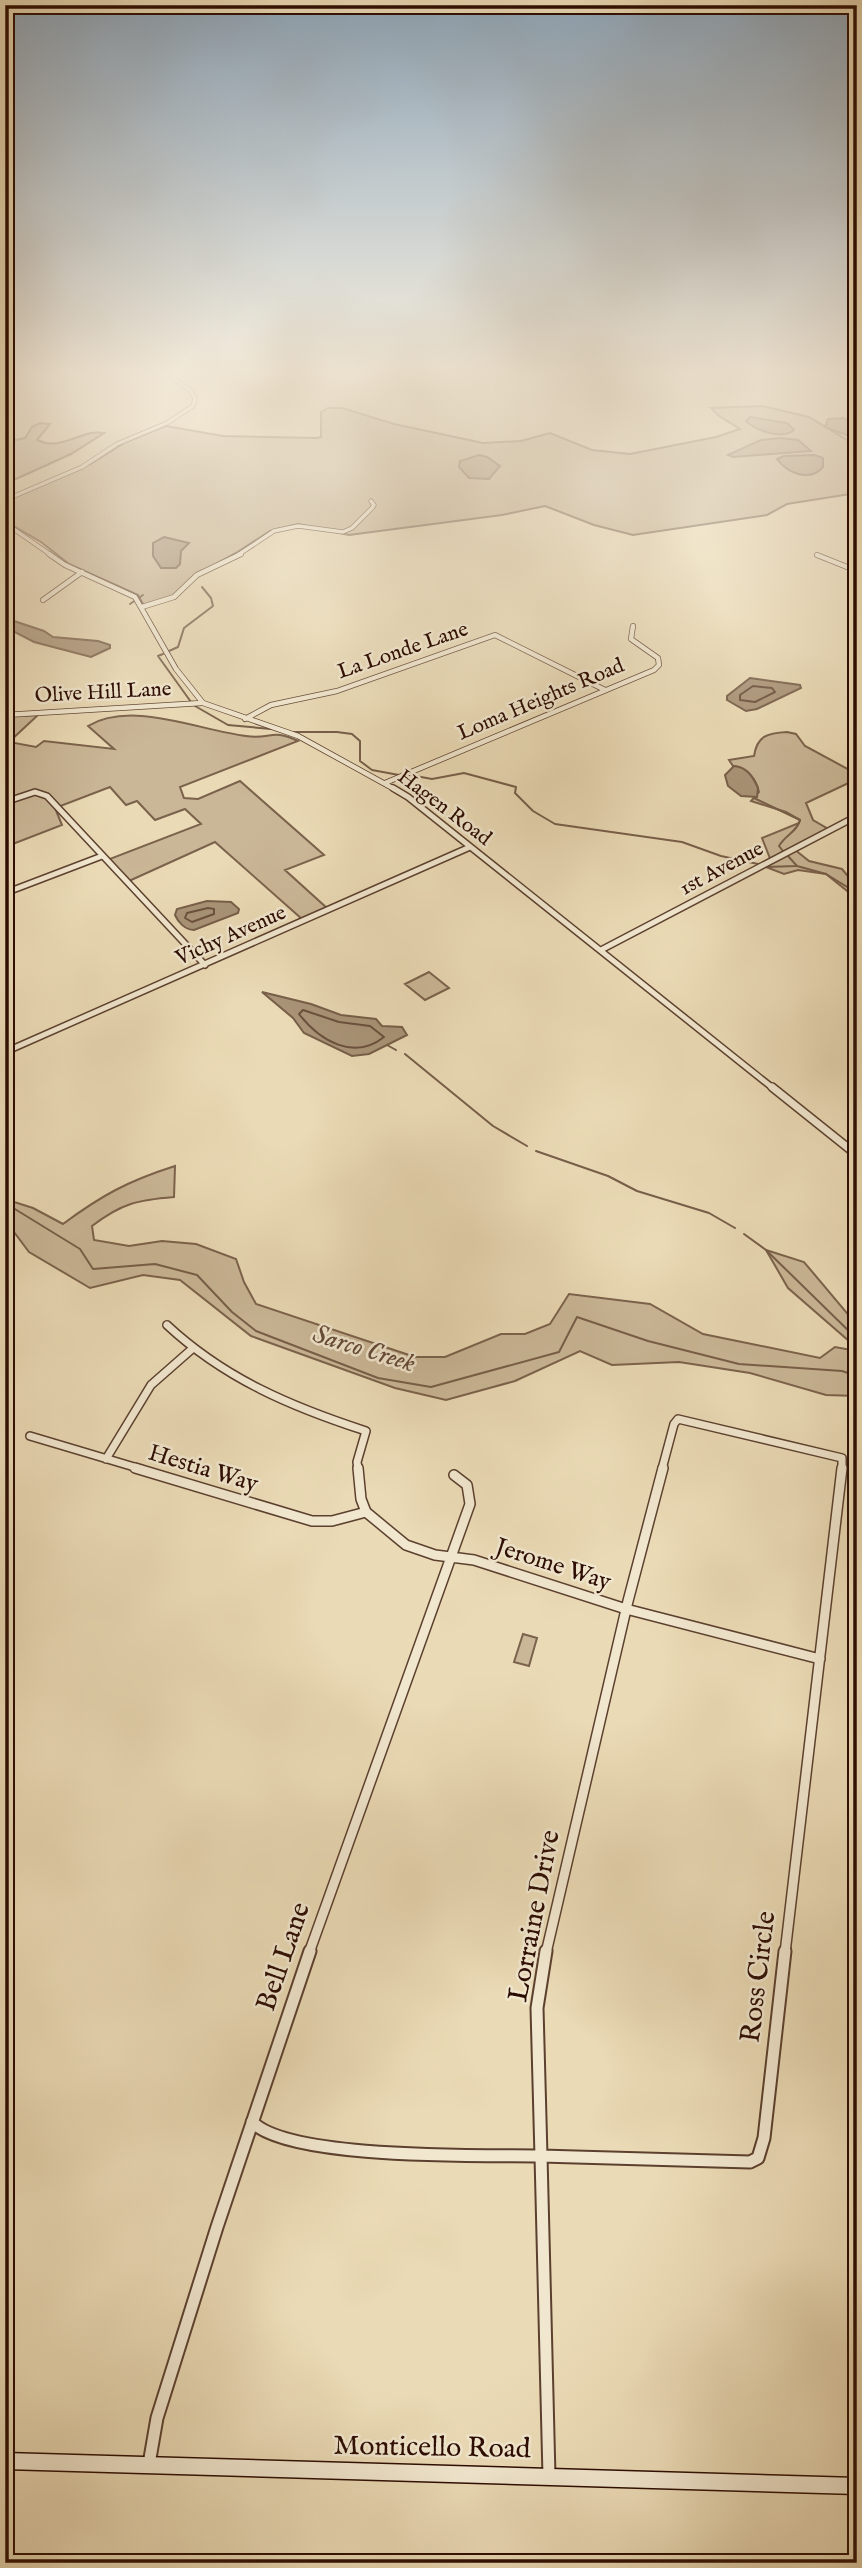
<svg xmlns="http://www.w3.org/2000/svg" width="862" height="2568" viewBox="0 0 862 2568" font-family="'IM FELL English',serif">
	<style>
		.green { fill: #cab797; stroke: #7b624c; stroke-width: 2 }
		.water { fill: #a99478; stroke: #775e49; stroke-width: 2 }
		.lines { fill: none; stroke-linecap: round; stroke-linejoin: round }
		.shore { stroke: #6a503d; stroke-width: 2 }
		.stream { stroke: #775e49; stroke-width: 2 }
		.street-far5-casing { stroke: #5c402f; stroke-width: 5 }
		.street-far4-casing { stroke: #5c402f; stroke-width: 6 }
		.street-far3-casing { stroke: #5c402f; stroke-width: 8 }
		.street-far2-casing { stroke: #5c402f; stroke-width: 10 }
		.street-far1-casing { stroke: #5c402f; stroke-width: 12 }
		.street-casing { stroke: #5c402f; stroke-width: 15 }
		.secondary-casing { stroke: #2c0c02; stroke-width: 19 }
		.street-far5 { stroke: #f1e7cf; stroke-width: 3.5 }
		.street-far4 { stroke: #f1e7cf; stroke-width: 4.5 }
		.street-far3 { stroke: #f1e7cf; stroke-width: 5 }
		.street-far2 { stroke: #f1e7cf; stroke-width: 7 }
		.street-far1 { stroke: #f1e7cf; stroke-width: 9 }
		.street { stroke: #f1e7cf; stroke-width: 11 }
		.secondary { stroke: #f1e7cf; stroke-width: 16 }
		.labels { text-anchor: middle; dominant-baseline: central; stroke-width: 5; stroke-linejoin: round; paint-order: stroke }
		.far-street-label { font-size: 21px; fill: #2c0c02; stroke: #f1e7cf }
		.street-label { font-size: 24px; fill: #2c0c02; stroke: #f1e7cf }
		.water-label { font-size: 26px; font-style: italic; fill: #644937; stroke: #f1e7cf }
		.near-street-label { font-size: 28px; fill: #2c0c02; stroke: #f1e7cf }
	</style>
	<rect width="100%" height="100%" fill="#eadab5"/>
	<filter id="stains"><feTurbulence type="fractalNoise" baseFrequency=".00286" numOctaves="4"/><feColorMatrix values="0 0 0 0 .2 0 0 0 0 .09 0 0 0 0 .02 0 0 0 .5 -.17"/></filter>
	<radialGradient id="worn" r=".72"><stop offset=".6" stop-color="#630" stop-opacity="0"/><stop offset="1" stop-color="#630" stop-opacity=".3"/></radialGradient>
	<path class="green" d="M762,406L809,417L857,446V493L787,504L767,515L633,535L594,525L545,506L502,515L349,535L298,524L270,531L236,553L192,577L178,594L144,606L138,595L69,564L41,542L5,521V501L92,463L126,442L166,426L223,436L317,438L321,437V412L328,408H342L394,424L483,443L521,441L550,433L592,450L630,454L716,437L740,429L719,416L711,408Z
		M40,423L50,424L37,440C62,452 80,429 104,433L71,454L5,484V442L25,438L32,427Z
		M38,715L9,742L36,747L44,741L114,749L88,726C131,700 198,730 246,736C270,740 272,728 298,741L180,787L184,798L198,799L240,781L324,855L285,870L328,909L302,919L215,842L129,881L107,860L201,824L185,809L155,820L137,801L126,805L110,787L55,808L62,825L5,847V716Z
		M787,732L796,734L805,746L857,774V779L806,803L813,820L830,830L794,849L809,861L842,869L857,887V899L826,874L798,870L784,874L766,867L771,861L762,838L799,823L800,820L786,812L751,801L759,792C756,779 747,767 733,766L729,760L754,756C757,736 767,733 787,732Z
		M429,972L449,988L425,1000L405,984Z
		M175,1166L174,1197C138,1200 122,1203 92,1226L94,1240L129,1246L162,1241L196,1244L236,1259L244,1282L256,1304L415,1357H445L501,1334H525L550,1324L569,1294L650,1304L703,1334L820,1358L835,1347L857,1351V1396L826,1395L750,1373L679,1362L612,1365L580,1351L515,1381L446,1400L395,1388L251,1336L180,1280L143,1275L90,1288L29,1252L5,1220V1199L33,1208L63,1224C102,1195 128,1181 175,1166Z
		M766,1250L804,1262L857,1325V1348L788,1288Z
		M523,1634L537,1638L529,1666L514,1662Z"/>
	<path class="water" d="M750,417L787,423L794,430C782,440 757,431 746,421Z
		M843,418L857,423V439L825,427L828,419Z
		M781,438L798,440L811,451L733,457L728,455L761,440Z
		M479,455L487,457L500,466L489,479L469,478L459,467L460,461Z
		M814,455L823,458V467C810,482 788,474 777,459L784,456Z
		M164,537L189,543L181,551L180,564L176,568H161L153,556V543Z
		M5,618L44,631L53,637L98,641L110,645V648L91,657L34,642L5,627Z
		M750,678L800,685L801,688L757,709L746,711L727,700V696Z
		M734,766C747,767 753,777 758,788L757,797L741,796L728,786L725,775Z
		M207,901L231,902L239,909L238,913L194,930C185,930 178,922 175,915L177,909Z
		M262,992L311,1004L341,1015L376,1019L382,1026L402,1027L407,1035L369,1054L352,1056L304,1033L293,1018Z"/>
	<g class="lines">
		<path class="shore" d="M753,686L772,688L775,692L755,702L740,700V695Z
			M208,908L214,909V914L192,922L185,918L187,913Z
			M303,1010L339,1022L370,1026L384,1037C354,1061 320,1041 299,1014Z"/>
		<path class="stream" d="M130,604L143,595
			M169,651L178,647L184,628L213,606L211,598L202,587
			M163,654L158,656L191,702
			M195,706L228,725L271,729
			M292,732H337L352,734L360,741V761L372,770L399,775
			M410,775L432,779L464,773L516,787L515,793L533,811L555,824L682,842L721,856L758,864
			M754,798L800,820C797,832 785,835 779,846L783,851
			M788,856L797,866L826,874L857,893
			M766,867L796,866
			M387,1045L396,1050
			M405,1054L493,1126L527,1146
			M536,1151L608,1176L637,1191L709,1213L735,1228
			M5,1203L80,1249L93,1269L155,1264L197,1275L232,1312L256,1331L378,1378L431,1387L559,1352L577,1317L648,1341L739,1364L842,1371L857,1376
			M744,1234L766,1250L857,1339"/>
		<g class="street-far5-casing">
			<path id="street-far5" d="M5,500L82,467L117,444L167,423L193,406L195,398L190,390L173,378V370
				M5,523L51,555
				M238,555L274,531L298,526L343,532L352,528L372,508L374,505L371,501"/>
		</g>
		<g class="street-far4-casing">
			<path id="street-far4" d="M49,554L65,565L135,597L176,669L203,703L298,736L396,790
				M817,555L857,571
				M43,600L82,572
				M142,607L174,597L197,575L241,554
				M5,715L202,703
				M245,719L271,705L337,691L495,635L605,690
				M385,783L654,670L659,665L658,658L631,639L633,626"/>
		</g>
		<g class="street-far3-casing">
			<path id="street-far3" d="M393,788L408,797L774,1089
				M5,802L35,792L47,796L205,965
				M5,893L102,856
				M601,950L857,816
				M5,1052L470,847"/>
		</g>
		<g class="street-far2-casing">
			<path id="street-far2" d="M772,1087L857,1155
				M167,1325C225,1379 292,1407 366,1431L357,1462L358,1469
				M30,1436L141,1469
				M106,1459L151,1385L192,1349
				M662,1469L674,1424L678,1419L842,1458V1469"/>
		</g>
		<g class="street-far1-casing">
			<path id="street-far1" d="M135,1468L312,1521H332L366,1512
				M358,1468L361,1499L366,1512L406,1545L435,1555L474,1560L626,1609L820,1659
				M309,1953L470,1504L467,1485L454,1475
				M546,1953L628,1601L663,1468
				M785,1953L842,1468"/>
		</g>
		<g class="street-casing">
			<path id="street" d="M252,2122C290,2160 483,2155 541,2156
				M541,2156L750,2162L758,2158L764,2138L785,1951
				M541,2156L549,2476
				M541,2156L537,2008L546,1951
				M149,2464L157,2418L217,2227L310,1951"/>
		</g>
		<g class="secondary-casing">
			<path id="secondary" d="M5,2461L857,2486"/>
		</g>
		<use href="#street-far5" class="street-far5"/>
		<use href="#street-far4" class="street-far4"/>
		<use href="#street-far3" class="street-far3"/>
		<use href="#street-far2" class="street-far2"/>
		<use href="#street-far1" class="street-far1"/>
		<use href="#street" class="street"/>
		<use href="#secondary" class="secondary"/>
	</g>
	<linearGradient id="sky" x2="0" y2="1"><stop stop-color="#8fa7bb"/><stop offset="0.51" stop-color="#f6eede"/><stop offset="1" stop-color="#f6eede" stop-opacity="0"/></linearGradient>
	<rect width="862" height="729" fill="url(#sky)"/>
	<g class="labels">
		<g class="far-street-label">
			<text transform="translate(403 651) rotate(-19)">La Londe Lane</text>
			<text transform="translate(103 693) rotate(-3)">Olive Hill Lane</text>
			<text transform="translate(541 700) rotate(-23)">Loma Heights Road</text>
			<text transform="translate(444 808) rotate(37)">Hagen Road</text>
			<text transform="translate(722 869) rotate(-28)">1st Avenue</text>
			<text transform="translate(231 936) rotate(-24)">Vichy Avenue</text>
		</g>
		<g class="street-label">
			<text transform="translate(203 1469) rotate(17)">Hestia Way</text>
			<text transform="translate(553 1565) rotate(18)">Jerome Way</text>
		</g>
		<g class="water-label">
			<text transform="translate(364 1349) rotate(17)">Sarco Creek</text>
		</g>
		<g class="near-street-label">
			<text transform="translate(535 1916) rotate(-79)">Lorraine Drive</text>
			<text transform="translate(284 1957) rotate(-71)">Bell Lane</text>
			<text transform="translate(759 1977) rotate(-83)">Ross Circle</text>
			<text transform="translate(432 2448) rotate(1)">Monticello Road</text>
		</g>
	</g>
	<rect width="862" height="2568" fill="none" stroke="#eadab5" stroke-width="28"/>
	<rect x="7" y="7" width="848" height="2554" fill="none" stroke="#2c0c02" stroke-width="3.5"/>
	<rect x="14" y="14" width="834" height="2540" fill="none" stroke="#2c0c02" stroke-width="2"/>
	<rect width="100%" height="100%" filter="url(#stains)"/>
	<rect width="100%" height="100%" fill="url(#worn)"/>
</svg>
